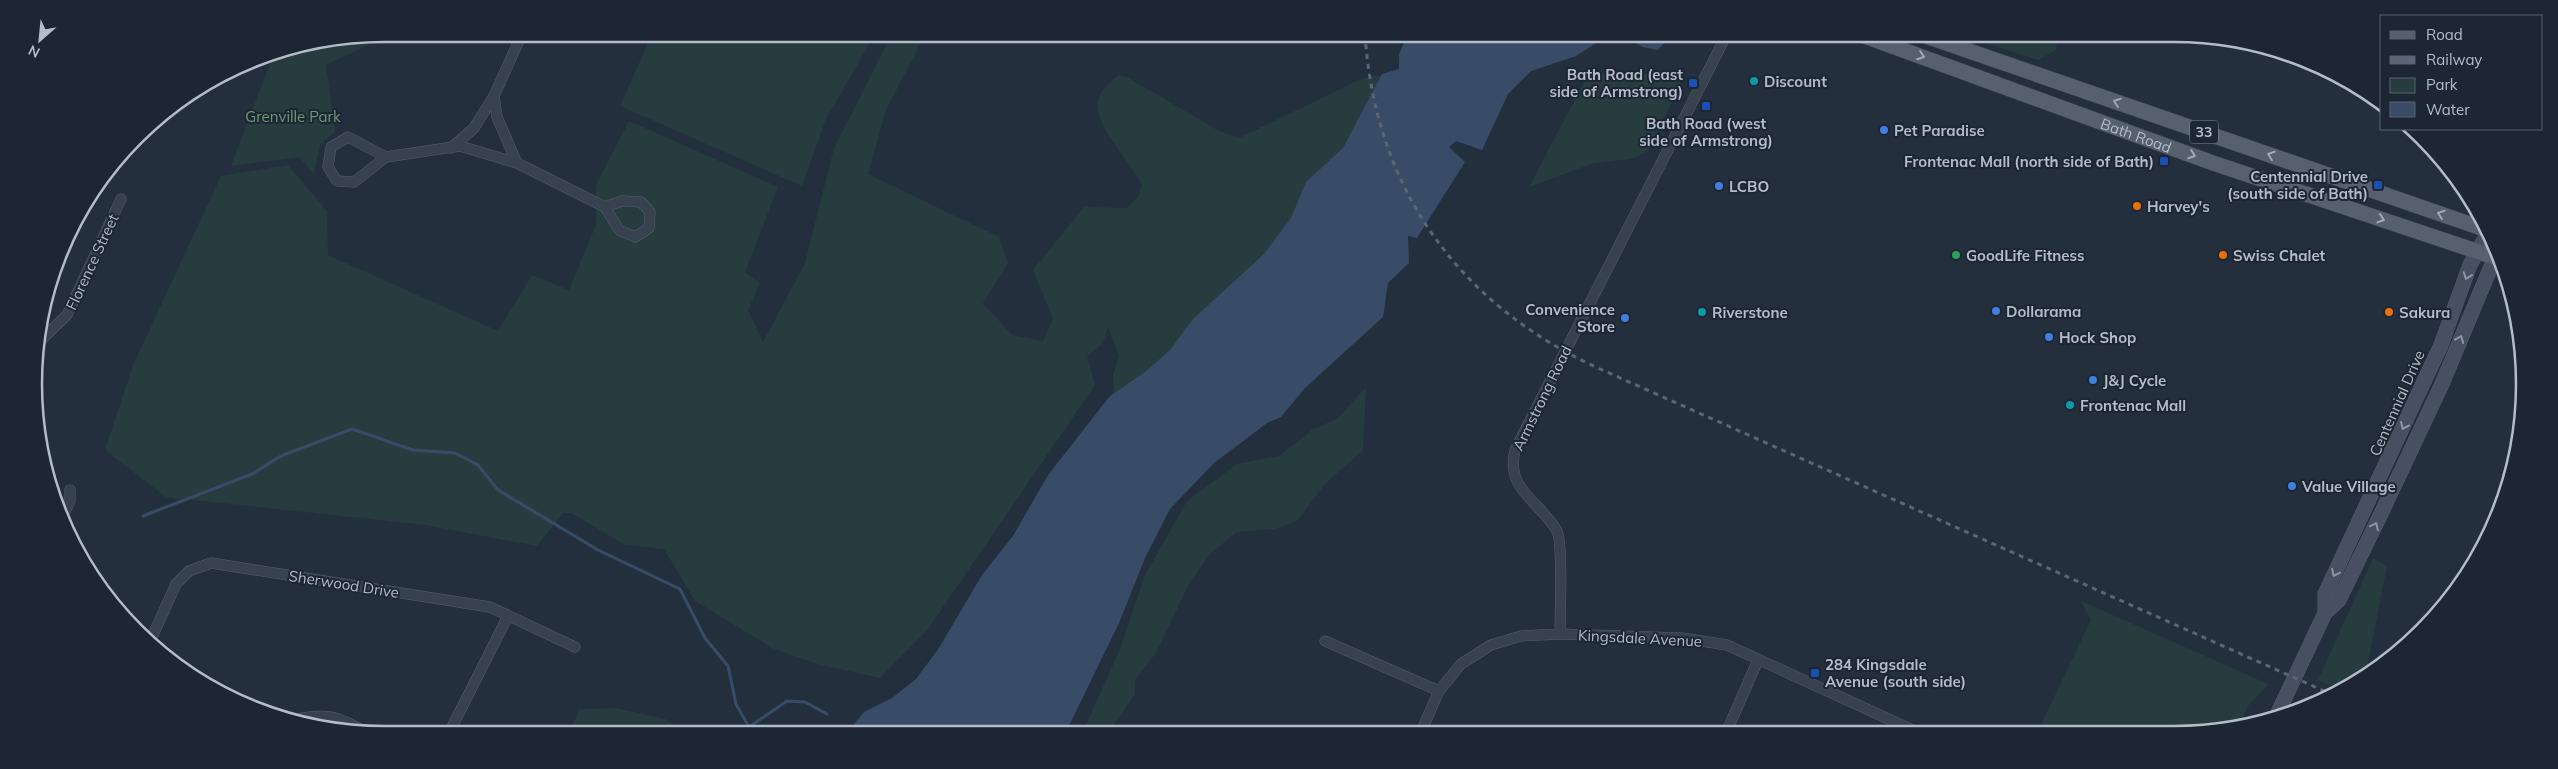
<svg xmlns="http://www.w3.org/2000/svg" width="2558" height="769" viewBox="0 0 2558 769" font-family="Mulish,sans-serif">
	<style>
		.green { fill: #263c3f }
		.water { fill: #394c67 }
		.lines { fill: none; stroke-linecap: round; stroke-linejoin: round }
		.stream { stroke: #394c67; stroke-width: 3 }
		.street-casing { stroke: #565f6c; stroke-width: 11 }
		.secondary-casing { stroke: #565f6c; stroke-width: 15 }
		.primary-casing { stroke: #414a57; stroke-width: 16 }
		.street { stroke: #38414e; stroke-width: 10 }
		.secondary { stroke: #465061; stroke-width: 14 }
		.primary { stroke: #56606e; stroke-width: 15 }
		.rail { stroke: #5a6575; stroke-width: 3; stroke-dasharray: 5 5; stroke-linecap: butt }
		.oneway { stroke: #a1aab7 }
		.oneway2 { stroke: #8e96a5 }
		.culture-dot { fill: #0f9aa8; stroke: #1d2633; stroke-width: 2 }
		.transit-dot { fill: #1a4fb4; stroke: #1d2633; stroke-width: 2 }
		.shop-dot { fill: #3f7fe0; stroke: #1d2633; stroke-width: 2 }
		.food-dot { fill: #e8710a; stroke: #1d2633; stroke-width: 2 }
		.leisure-dot { fill: #2e9e5b; stroke: #1d2633; stroke-width: 2 }
		.labels { text-anchor: middle; dominant-baseline: central; stroke-width: 4; stroke-linejoin: round; paint-order: stroke }
		.shield { fill: #1d2633; stroke: #878f9c; stroke-width: 1 }
		.shield-label { font-size: 14px; font-weight: bold; fill: #b4bcc9 }
		.poi-label { font-size: 15px; font-weight: bold; fill: #b4bcc9; stroke: #1d2633; text-anchor: start }
		.park-label { font-size: 15px; fill: #6b9a76; stroke: #1d2633 }
		.street-label { font-size: 15px; fill: #b4bcc9; stroke: #1d2633 }
		.rim { fill: none; stroke: #b4bcc9; stroke-width: 2.5 }
	</style>
	<rect width="100%" height="100%" fill="#242f3e"/>
	<path class="green" d="M391,34L326,65L335,131L320,145L314,174L299,157L231,166L274,53L316,40Z
		M652,34H875L826,119L802,186L620,106Z
		M892,34H902L921,43L886,110L868,174L999,237L1008,263L983,303L1012,335L1043,341L1053,319L1033,270L1084,207L1127,208L1138,197L1142,184C1134,171 1125,159 1116,146C1097,117 1085,99 1119,75L1127,77L1219,131L1239,138L1359,80L1376,75L1401,84L1369,154L1115,416L1113,375L1119,356L1108,327L1103,343L1087,356L1095,385L928,629L880,678L817,664L772,648L695,601L664,549L625,545L571,513H563L537,546L425,525L166,497L105,450L134,363L221,176L288,165L327,211L328,255L498,331L532,275L569,290L596,225V185L629,121L778,187L745,272L760,283L748,310L763,342L805,263L834,148Z
		M1957,34H2058L2056,50L2038,60Z
		M1599,73L1685,74L1648,151L1631,159L1594,163L1529,187L1585,80Z
		M1366,387L1363,450L1325,484L1297,521L1275,529L1237,532L1211,553L1190,582L1156,653L1135,680V694L1107,734H1085V727L1120,649L1145,575L1187,501L1237,464L1279,456L1312,430L1338,418Z
		M2373,558L2387,566L2368,663L2376,666L2339,689L2318,680Z
		M2081,601L2268,684L2248,706L2238,727L2219,732L2037,733L2091,620Z
		M616,708L665,719L688,735H568L580,709Z
		M314,720L342,726L349,732L316,729L300,722Z"/>
	<path class="water" d="M1408,34H1672L1658,50L1643,47L1624,37L1607,36L1576,56L1531,71L1508,94L1482,150L1456,141L1449,147L1465,162L1417,238L1408,236L1409,263L1388,283L1383,317L1305,388L1281,417L1267,423L1214,463L1170,509L1145,558L1119,623L1065,734L845,735L864,712L892,698L916,679L939,648L982,575L1013,536L1048,475L1110,396L1145,372L1170,350L1193,319L1264,254L1291,218L1306,182L1343,148L1382,74L1399,69V54Z"/>
	<g class="lines">
		<path class="stream" d="M143,516L252,474L281,456L352,429L413,450L455,453L478,465L498,490L598,550L680,589L705,638L728,666L736,704L749,727L787,701L805,702L827,714"/>
		<g class="street-casing">
			<path id="street" d="M494,96L497,117L517,163
				M451,148L474,128L494,96L522,34
				M386,157L348,137L331,147L328,167L337,181L354,182L386,157L460,146L517,163L605,207L619,230L635,237L649,228L650,212L641,202L622,201L605,207
				M37,344L67,315L121,199
				M62,518L70,501V490
				M1560,634C1560,616 1563,542 1557,531C1540,501 1505,490 1515,450L1727,34
				M1325,641L1439,691
				M149,644L176,584L189,571L211,563L490,607L575,647
				M293,720C324,712 341,716 367,734
				M1726,733L1758,660
				M1420,734L1439,691L1461,664L1491,645L1521,636L1560,634L1682,638L1727,645L1919,733
				M448,735L508,616"/>
		</g>
		<g class="secondary-casing">
			<path id="secondary" d="M2325,613V594L2441,345L2470,265L2488,233
				M2276,717L2325,613L2339,600L2378,520L2442,384L2495,257"/>
		</g>
		<g class="primary-casing">
			<g id="primary">
				<path id="s1" d="M1859,34L2213,163L2500,259"/>
				<path d="M1920,34L2487,230"/>
			</g>
		</g>
		<use href="#street" class="street"/>
		<use href="#secondary" class="secondary"/>
		<use href="#primary" class="primary"/>
		<path class="rail" d="M1365,34C1375,189 1459,305 1600,369L2331,694"/>
	</g>
	<defs><path id="oneway-chevron" d="M-2-3.5L2.5 0L-2 3.5" fill="none" stroke-width="1.6" stroke-linecap="round" stroke-linejoin="round" transform="scale(1.25)"/></defs>
	<g class="oneway">
		<use href="#oneway-chevron" transform="translate(1921 56) rotate(20)"/>
		<use href="#oneway-chevron" transform="translate(2117 102) rotate(-161)"/>
		<use href="#oneway-chevron" transform="translate(2192 155) rotate(20)"/>
		<use href="#oneway-chevron" transform="translate(2271 155) rotate(-161)"/>
		<use href="#oneway-chevron" transform="translate(2441 214) rotate(-161)"/>
		<use href="#oneway-chevron" transform="translate(2381 219) rotate(18)"/>
	</g>
	<g class="oneway2">
		<use href="#oneway-chevron" transform="translate(2467 276) rotate(110)"/>
		<use href="#oneway-chevron" transform="translate(2460 339) rotate(-68)"/>
		<use href="#oneway-chevron" transform="translate(2404 426) rotate(114)"/>
		<use href="#oneway-chevron" transform="translate(2375 526) rotate(-64)"/>
		<use href="#oneway-chevron" transform="translate(2335 573) rotate(116)"/>
	</g>
	<g class="culture-dot">
		<circle cx="1754" cy="81" r="5"/>
		<circle cx="1702" cy="312" r="5"/>
		<circle cx="2070" cy="405" r="5"/>
	</g>
	<g class="transit-dot">
		<rect x="1688" y="78" width="10" height="10" rx="2.5"/>
		<rect x="1701" y="101" width="10" height="10" rx="2.5"/>
		<rect x="2159" y="156" width="10" height="10" rx="2.5"/>
		<rect x="2373" y="180" width="10" height="10" rx="2.5"/>
		<rect x="1810" y="668" width="10" height="10" rx="2.5"/>
	</g>
	<g class="shop-dot">
		<circle cx="1884" cy="130" r="5"/>
		<circle cx="1719" cy="186" r="5"/>
		<circle cx="1996" cy="311" r="5"/>
		<circle cx="1625" cy="318" r="5"/>
		<circle cx="2049" cy="337" r="5"/>
		<circle cx="2093" cy="380" r="5"/>
		<circle cx="2292" cy="486" r="5"/>
	</g>
	<g class="food-dot">
		<circle cx="2137" cy="206" r="5"/>
		<circle cx="2223" cy="255" r="5"/>
		<circle cx="2389" cy="312" r="5"/>
	</g>
	<circle class="leisure-dot" cx="1956" cy="255" r="5"/>
	<g class="labels">
		<rect class="shield" x="2190" y="120.5" width="28" height="23" rx="4"/>
		<g class="shield-label">
			<text x="2204" y="132">33</text>
		</g>
		<g class="poi-label">
			<text x="1683" y="74" text-anchor="end">Bath Road (east<tspan x="1683" dy="17">side of Armstrong)</tspan></text>
			<text x="1764" y="81">Discount</text>
			<text x="1706" y="123" text-anchor="middle">Bath Road (west<tspan x="1706" dy="17">side of Armstrong)</tspan></text>
			<text x="1894" y="130">Pet Paradise</text>
			<text x="2154" y="161" text-anchor="end">Frontenac Mall (north side of Bath)</text>
			<text x="2368" y="176" text-anchor="end">Centennial Drive<tspan x="2368" dy="17">(south side of Bath)</tspan></text>
			<text x="1729" y="186">LCBO</text>
			<text x="2147" y="206">Harvey's</text>
			<text x="1966" y="255">GoodLife Fitness</text>
			<text x="2233" y="255">Swiss Chalet</text>
			<text x="1615" y="309" text-anchor="end">Convenience<tspan x="1615" dy="17">Store</tspan></text>
			<text x="2006" y="311">Dollarama</text>
			<text x="1712" y="312">Riverstone</text>
			<text x="2399" y="312">Sakura</text>
			<text x="2059" y="337">Hock Shop</text>
			<text x="2103" y="380">J&amp;J Cycle</text>
			<text x="2080" y="405">Frontenac Mall</text>
			<text x="2302" y="486">Value Village</text>
			<text x="1825" y="664">284 Kingsdale<tspan x="1825" dy="17">Avenue (south side)</tspan></text>
		</g>
		<g class="park-label">
			<text x="293" y="116">Grenville Park</text>
		</g>
		<g class="street-label">
			<text stroke="none"><textPath href="#s1" startOffset="295">Bath Road</textPath></text>
			<text transform="translate(92 262) rotate(-65)">Florence Street</text>
			<text transform="translate(1542 398) rotate(-64)">Armstrong Road</text>
			<text transform="translate(2397 403) rotate(-66)">Centennial Drive</text>
			<text transform="translate(344 584) rotate(9)">Sherwood Drive</text>
			<text transform="translate(1640 638) rotate(3)">Kingsdale Avenue</text>
		</g>
	</g>
	<path d="M0 0H2558V769H0ZM384 42H2174A342 342 0 0 1 2516 384V384A342 342 0 0 1 2174 726H384A342 342 0 0 1 42 384V384A342 342 0 0 1 384 42Z" fill="#1d2633" fill-rule="evenodd"/>
	<path class="rim" d="M384 42H2174A342 342 0 0 1 2516 384V384A342 342 0 0 1 2174 726H384A342 342 0 0 1 42 384V384A342 342 0 0 1 384 42Z"/>
	<rect x="2380" y="15" width="162" height="115" fill="#1d2633" stroke="#59626f"/>
	<rect x="2390" y="31" width="25" height="8" fill="#56606e" stroke="#59626f"/>
	<text x="2426" y="40" font-size="15" fill="#b4bcc9">Road</text>
	<rect x="2390" y="56" width="25" height="8" fill="#5a6575" stroke="#59626f"/>
	<text x="2426" y="65" font-size="15" fill="#b4bcc9">Railway</text>
	<rect x="2390" y="78" width="25" height="15" fill="#263c3f" stroke="#59626f"/>
	<text x="2426" y="90" font-size="15" fill="#b4bcc9">Park</text>
	<rect x="2390" y="102" width="25" height="15" fill="#394c67" stroke="#59626f"/>
	<text x="2426" y="115" font-size="15" fill="#b4bcc9">Water</text>
	<g transform="translate(40 40) rotate(207)" stroke="#1d2633" stroke-width="4" paint-order="stroke">
	<path d="M0-4L9 19L0 12L-9 19Z" fill="#b4bcc9"/>
	<text y="-8" font-size="14" font-weight="bold" text-anchor="middle" fill="#b4bcc9">N</text>
	</g>
</svg>
